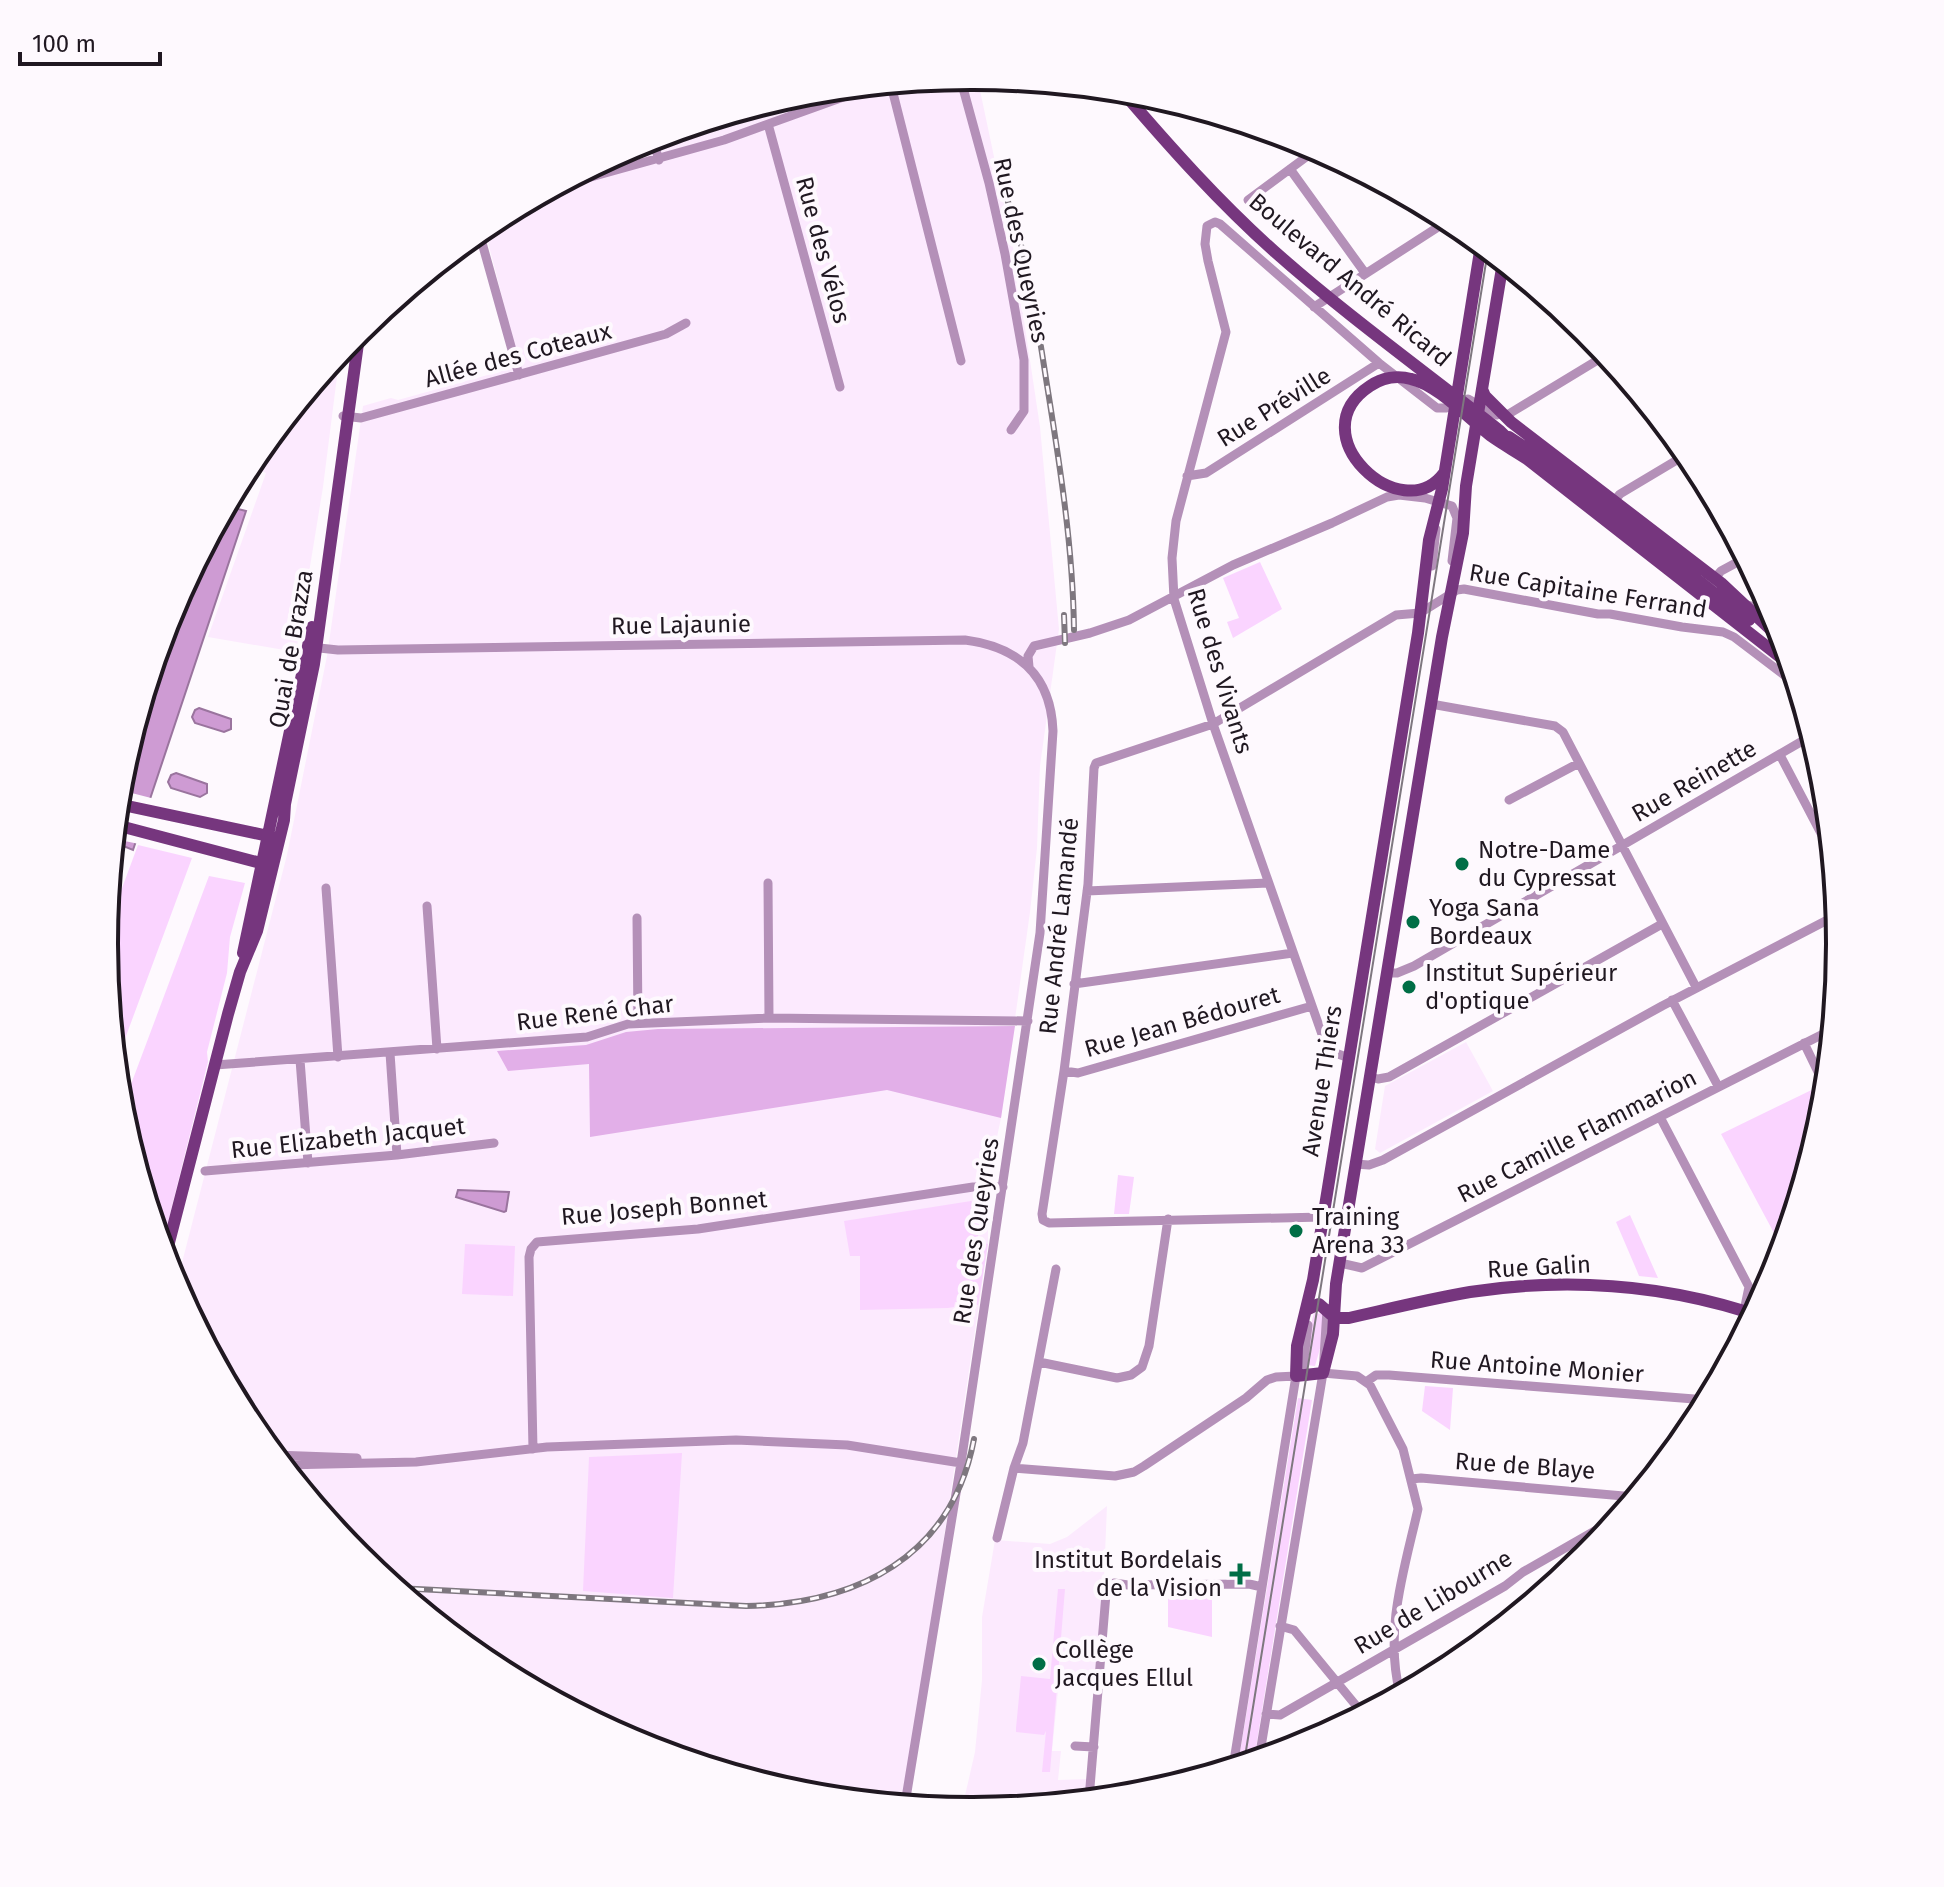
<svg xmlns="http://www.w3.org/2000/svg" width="1944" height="1887" viewBox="0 0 1944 1887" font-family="'Fira Sans',sans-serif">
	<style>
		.built { fill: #fceafe }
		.green { fill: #fad4ff }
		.forest { fill: #e2afe8 }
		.water { fill: #ce9bd3; stroke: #9a749e; stroke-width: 2 }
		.pier { fill: #fef9fe }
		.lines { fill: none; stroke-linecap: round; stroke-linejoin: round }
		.minor { stroke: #b490b8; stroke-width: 9 }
		.major { stroke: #76367e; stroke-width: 12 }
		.tram { stroke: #7e777f; stroke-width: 2 }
		.rail-casing { stroke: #7e777f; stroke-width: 6 }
		.rail { stroke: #fef9fe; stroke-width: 3; stroke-dasharray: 9; stroke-linecap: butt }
		.poi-dot { fill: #006e46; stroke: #fef9fe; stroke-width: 3 }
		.labels { text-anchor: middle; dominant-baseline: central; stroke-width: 8; stroke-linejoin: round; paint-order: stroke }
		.street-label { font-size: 24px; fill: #201821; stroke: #fef9fe }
		.poi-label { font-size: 24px; fill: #201821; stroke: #fef9fe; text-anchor: start }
		.rim { fill: none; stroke: #201821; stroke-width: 4 }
	</style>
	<rect width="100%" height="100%" fill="#fef9fe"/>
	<path class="built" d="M977,76L1013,247L1040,427L1059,629L1040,766L1037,848L1030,912L1001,1118L988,1180V1244L904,1804L802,1794L640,1745L490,1665L358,1557L250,1425L176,1286L287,855L327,656L363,406L391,398L398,400L520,366L484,227L490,222L640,142L803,93Z
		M340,353L323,487L296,652L208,637L266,473L249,465Z
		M1466,1042L1493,1091L1380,1153L1375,1149L1385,1086Z
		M1107,1506L1104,1578L1095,1684L1059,1681L1052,1751H1061L1058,1780L1087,1779L1086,1789L980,1797L978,1810L970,1811L971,1802L964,1800L975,1752L982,1680V1617L995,1540L1050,1544L1067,1537Z"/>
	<path class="green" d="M1260,562L1282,609L1233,638L1227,622L1239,618L1223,578Z
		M138,845L192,858L116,1063L105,943V934Z
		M209,876L245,883L230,937L227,973L207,1052L208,1062L162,1246L121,1111Z
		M1826,1083L1823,1113L1782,1248L1721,1134Z
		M1118,1175L1134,1177L1129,1214H1114Z
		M971,1201L982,1211L977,1242L988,1244L978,1305L955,1302L954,1307L948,1308L860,1310V1256H850L844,1221Z
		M1630,1215L1658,1278L1639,1276L1637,1271L1616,1222Z
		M465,1244L515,1246L513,1296L462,1294Z
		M1314,1313L1323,1314L1321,1345L1315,1366L1307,1365L1308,1334Z
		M1425,1386L1453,1388L1450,1430L1422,1411Z
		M1298,1398L1312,1400L1254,1760L1238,1765Z
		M682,1453L673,1598L583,1591L589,1457Z
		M1058,1589H1065L1050,1772H1042L1046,1731L1044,1735L1016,1732V1728L1021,1676L1050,1679Z
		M1168,1591H1212V1637L1168,1627Z"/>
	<path class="forest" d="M1015,1026L1001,1118L887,1090L590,1137L589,1064L508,1071L497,1051L586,1045L626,1032L658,1029Z"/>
	<path class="water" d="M232,497L230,507L246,511L133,850L121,845L112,871L121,774L171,611Z
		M199,708L231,719V729L224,732L195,723L192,717L195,710Z
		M176,773L207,784V793L200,797L171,788L168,782L171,775Z
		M458,1190L509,1192L506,1211L504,1212L456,1197Z"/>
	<path class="pier" d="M120,790L155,799L139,844L115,839Z"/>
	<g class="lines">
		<path class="minor" d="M960,77L989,183L1005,254L1024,360V411L1011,430
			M892,89L961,361
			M768,124L840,387
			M652,138L659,160
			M1290,169L1365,273
			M555,187L724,140L846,96L960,78
			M1248,200L1317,149
			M479,232L519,375
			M1501,273L1517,274
			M1314,307L1449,220
			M1507,415L1606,355
			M343,416L361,418L666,334L686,323
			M1187,476L1206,473L1379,363
			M1614,501L1620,494L1687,454
			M1432,566L1436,529
			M1715,578L1721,571L1745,558
			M1744,604L1762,609L1776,620
			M310,647L338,650L965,640C1019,647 1051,676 1053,731L1040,933L961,1463L905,1804
			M1029,667L1028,656L1034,646L1090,633L1129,620L1233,565L1332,523L1387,497L1399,495L1425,498L1452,506L1457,518L1452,561
			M1431,704L1555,726L1563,732L1696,987
			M1780,755L1825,841
			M1509,800L1579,763
			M768,883L769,1018
			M326,888L338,1057
			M1087,891L1268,883
			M427,906L437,1049
			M637,918L638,1023
			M1387,973H1397L1414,966L1811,736
			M1074,984L1293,953
			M1672,1000L1718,1086
			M1804,1043L1820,1076
			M390,1053L397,1155
			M1349,1058L1330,1051L1324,1040L1213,724L1174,599L1172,558L1176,521L1226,332L1208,261L1205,244L1207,226L1215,222L1220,224L1379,363L1437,408H1446L1468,399L1497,415
			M300,1060L308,1163
			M215,1065L587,1037L628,1024L769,1018L1028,1021
			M1064,1071L1078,1073L1312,1006
			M1370,1077L1378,1079L1389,1077L1662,924
			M1660,1117L1749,1287L1744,1311
			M1355,1164L1369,1165L1383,1160L1662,1006L1837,915
			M205,1171L397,1155L494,1143
			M1323,1217L1049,1223L1043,1220L1042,1214L1064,1071L1088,884L1094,768L1096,763L1213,724L1396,615L1420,613L1457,590L1464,589L1598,614H1610L1682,627L1723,632L1734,637L1796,684
			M1340,1263L1362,1268L1831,1030
			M1056,1269L1023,1443L1014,1468L1115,1476L1134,1472L1144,1466L1246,1398L1267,1380L1276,1377L1296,1376L1233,1767
			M1039,1362L1117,1378L1131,1375L1142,1367L1149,1346L1168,1219
			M1323,1373L1357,1376L1370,1385L1403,1449L1418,1509C1404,1571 1384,1630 1400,1694
			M1307,1376L1303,1367L1308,1325
			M1366,1382L1376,1375H1389L1707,1400
			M533,1449L529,1257L531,1249L537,1242L698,1229L973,1187H1003
			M275,1455L357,1458
			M284,1465L416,1462L547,1447L736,1440L847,1445L961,1463
			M1411,1479L1421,1478L1635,1497
			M997,1538L1014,1468
			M1280,1626L1294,1630L1363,1714
			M1266,1714L1280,1715L1505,1586L1523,1572L1619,1517
			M1075,1746L1094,1747
			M1259,1759L1323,1373L1327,1310
			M1089,1799L1106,1594L1109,1586L1114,1583L1128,1585L1249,1584L1262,1587"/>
		<path class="major" d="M1122,91C1170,147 1219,202 1274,251C1346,315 1424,371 1500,431L1514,445
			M1481,245L1442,489L1429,540L1418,633L1313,1280L1297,1346L1296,1376L1323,1373L1333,1334L1336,1284L1442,637L1463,533L1466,486L1503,262
			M1482,389L1485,396L1511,422L1721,583L1782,640
			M1509,437L1532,452L1749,620
			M1444,473C1402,530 1297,434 1370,386C1382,378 1397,375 1411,379C1437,384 1470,420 1491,436C1502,444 1515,451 1527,459L1789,664
			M118,804L273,837
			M116,825L268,865
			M243,953L312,627
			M165,1258L228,1014L240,972L257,931L284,820L285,804L314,664L360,329
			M1306,1310L1319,1304L1335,1318
			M1335,1318H1349C1389,1309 1429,1299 1470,1292C1562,1278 1656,1284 1744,1311L1752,1316"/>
		<path class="tram" d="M1244,1763L1488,250"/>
		<g class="rail-casing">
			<path id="rail" d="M998,176C1026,241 1036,315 1047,385C1060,466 1073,548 1074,630
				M1064,615L1065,643
				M397,1588L746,1606C857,1604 952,1557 974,1439"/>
		</g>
		<use href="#rail" class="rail"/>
	</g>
	<g class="poi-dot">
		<circle cx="1462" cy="864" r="8"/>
		<circle cx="1413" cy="922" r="8"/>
		<circle cx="1409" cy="987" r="8"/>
		<circle cx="1296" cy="1231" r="8"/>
		<path d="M1236 1562h8v8h8v8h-8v8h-8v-8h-8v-8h8z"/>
		<circle cx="1039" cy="1664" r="8"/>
	</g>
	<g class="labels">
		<g class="street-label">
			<text transform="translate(823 250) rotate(75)">Rue des Vélos</text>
			<text transform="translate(1021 250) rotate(78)">Rue des Queyries</text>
			<text transform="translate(1350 280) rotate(40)">Boulevard André Ricard</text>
			<text transform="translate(518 355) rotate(-15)">Allée des Coteaux</text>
			<text transform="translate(1274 407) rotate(-32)">Rue Préville</text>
			<text transform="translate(1588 591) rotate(9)">Rue Capitaine Ferrand</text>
			<text transform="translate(681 625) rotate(-1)">Rue Lajaunie</text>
			<text transform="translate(291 649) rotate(-80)">Quai de Brazza</text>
			<text transform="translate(1220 671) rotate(73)">Rue des Vivants</text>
			<text transform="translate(1694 781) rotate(-30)">Rue Reinette</text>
			<text transform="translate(1059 926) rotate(-84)">Rue André Lamandé</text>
			<text transform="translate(595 1013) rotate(-7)">Rue René Char</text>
			<text transform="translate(1182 1022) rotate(-16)">Rue Jean Bédouret</text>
			<text transform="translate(1322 1081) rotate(-81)">Avenue Thiers</text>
			<text transform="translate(1577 1136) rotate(-27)">Rue Camille Flammarion</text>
			<text transform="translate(348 1138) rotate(-6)">Rue Elizabeth Jacquet</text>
			<text transform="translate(664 1208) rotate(-5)">Rue Joseph Bonnet</text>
			<text transform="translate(976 1231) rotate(-81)">Rue des Queyries</text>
			<text transform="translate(1539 1267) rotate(-3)">Rue Galin</text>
			<text transform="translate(1537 1367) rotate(4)">Rue Antoine Monier</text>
			<text transform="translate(1525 1466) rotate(4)">Rue de Blaye</text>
			<text transform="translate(1433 1602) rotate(-31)">Rue de Libourne</text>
		</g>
		<g class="poi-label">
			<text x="1478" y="850">Notre-Dame<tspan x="1478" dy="28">du Cypressat</tspan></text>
			<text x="1429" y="908">Yoga Sana<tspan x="1429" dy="28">Bordeaux</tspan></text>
			<text x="1425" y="973">Institut Supérieur<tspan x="1425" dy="28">d'optique</tspan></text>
			<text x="1312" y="1217">Training<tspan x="1312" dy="28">Arena 33</tspan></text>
			<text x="1222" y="1560" text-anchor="end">Institut Bordelais<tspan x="1222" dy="28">de la Vision</tspan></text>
			<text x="1055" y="1650">Collège<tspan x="1055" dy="28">Jacques Ellul</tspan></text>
		</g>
	</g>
	<path d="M0 0H1944V1887H0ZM971 90H973A853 853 0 0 1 1826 943V944A853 853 0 0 1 973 1797H971A853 853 0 0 1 118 944V943A853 853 0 0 1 971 90Z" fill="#fef9fe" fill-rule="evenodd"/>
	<path class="rim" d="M971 90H973A853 853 0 0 1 1826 943V944A853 853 0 0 1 973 1797H971A853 853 0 0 1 118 944V943A853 853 0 0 1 971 90Z"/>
	<path d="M20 52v12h140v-12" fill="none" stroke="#201821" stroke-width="4"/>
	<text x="32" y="52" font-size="24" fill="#201821" stroke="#fef9fe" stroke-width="6" paint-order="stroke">100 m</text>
</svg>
